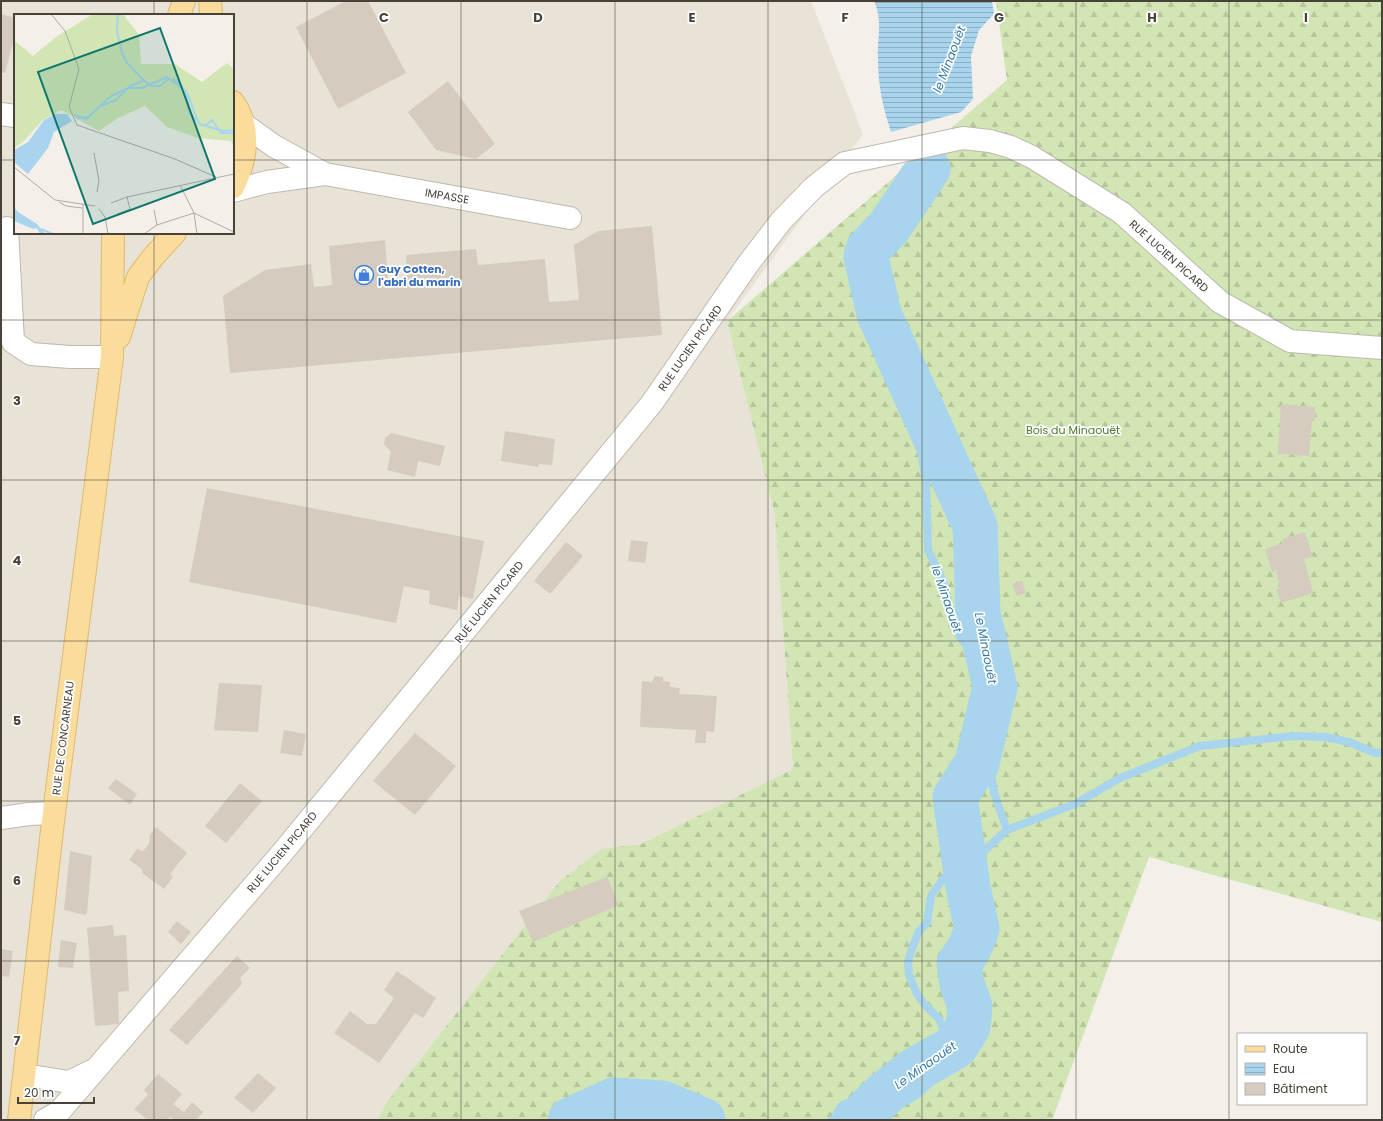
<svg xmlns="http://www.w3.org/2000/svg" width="1383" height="1121" viewBox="0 0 1383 1121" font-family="Poppins,sans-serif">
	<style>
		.residential { fill: #e8e2d7; fill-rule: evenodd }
		.forest { fill: url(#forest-firs) }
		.water { fill: url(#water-rules) }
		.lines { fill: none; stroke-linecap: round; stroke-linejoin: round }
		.stream { stroke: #a8d4ee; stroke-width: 8 }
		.river { stroke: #a8d4ee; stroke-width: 45 }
		.building { fill: #d5ccbf }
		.minor-casing { stroke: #bfb8ac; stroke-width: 24 }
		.major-casing { stroke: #e0b96b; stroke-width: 24 }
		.minor { stroke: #fff; stroke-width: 22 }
		.major { stroke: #fadc9c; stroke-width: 22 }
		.grid { fill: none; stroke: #474138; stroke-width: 1; stroke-opacity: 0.55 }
		.labels { text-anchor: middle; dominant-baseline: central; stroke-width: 3.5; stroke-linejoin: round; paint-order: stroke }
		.street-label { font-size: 11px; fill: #474138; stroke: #fff }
		.shop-label { font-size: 11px; font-weight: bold; fill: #366cbe; stroke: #fff; text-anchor: start }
		.park-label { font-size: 11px; fill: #4b782c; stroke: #fff }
		.water-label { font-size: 12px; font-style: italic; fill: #327aa8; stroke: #fff }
		.inset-river { fill: none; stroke: #a8d4ee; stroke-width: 2 }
		.inset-road { fill: none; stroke: #afaaa2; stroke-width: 1 }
		.view { fill: #0f766e; fill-opacity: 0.15; stroke: #0f766e; stroke-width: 2 }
		.inset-edge { fill: none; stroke: #474138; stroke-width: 2 }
		.grid-label { font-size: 13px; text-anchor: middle; font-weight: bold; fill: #474138; stroke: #fff; stroke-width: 3.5; stroke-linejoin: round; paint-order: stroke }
	</style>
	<defs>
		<pattern id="forest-firs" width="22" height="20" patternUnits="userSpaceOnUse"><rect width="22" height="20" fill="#d1e6b4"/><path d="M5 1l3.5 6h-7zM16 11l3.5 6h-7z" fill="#b5c69c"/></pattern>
		<pattern id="water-rules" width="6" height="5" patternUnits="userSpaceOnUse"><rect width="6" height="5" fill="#a8d4ee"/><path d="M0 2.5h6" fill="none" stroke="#8baec2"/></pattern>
	</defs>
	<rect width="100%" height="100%" fill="#f4f0e9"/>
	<path class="residential" d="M1,1H811L863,134L727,321L775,515L793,769L641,844L601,849L560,881L386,1103L378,1120H1ZM15,15H233V233H15Z"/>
	<path class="forest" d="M996,1H1382V922L1149,857L1052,1120H378L386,1103L560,881L601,849L641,844L793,769L775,515L727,321L1007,80Z"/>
	<path class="water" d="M874,1H992L994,14L979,30L971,56L973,99L961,112L891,132C883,107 878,87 878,59C877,38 883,21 874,1Z"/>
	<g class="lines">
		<path class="stream" d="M907,174L897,196L887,211L872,249L870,279L877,302L883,336L895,368L904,382L927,408L930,424L925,438L922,458L926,481L928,550L943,581L953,621L960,637L991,678L1001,702V717L993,735L991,772L994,793L1007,830
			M832,1120L864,1107L900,1104L917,1095L931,1082L941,1067L946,1052V1035L939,1019L925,1005L917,994L909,975L908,961L913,946L919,931L927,923L931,896L943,879L963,863L983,852L1007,830L1075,804L1120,778L1200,746L1294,736L1325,737L1349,742L1375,753H1382"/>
		<path class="river" d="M570,1120L614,1100L662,1103L703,1120
			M854,1120L860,1118L882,1096L913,1071L955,1047L968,1027L970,1006L962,984L959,964L969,949L977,929L968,887L955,797L977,763L995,687L978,613L975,526L879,314L866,257L868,249L889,227L928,169"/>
	</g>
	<path class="building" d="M346,1H368L406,73L338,109L296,27Z
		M1,14L15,18V35L5,73L1,72Z
		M448,81L495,144L476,159L436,150L408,112Z
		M652,226L662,335L230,373L223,296L265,270L311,264L314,287L332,285L329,246L385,240L388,279L407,278L406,255L476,249L478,265L545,259L549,302L579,300L574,245L598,231Z
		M1281,404L1315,407V421H1312L1309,456L1278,454Z
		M505,431L555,439L552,465L539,464L538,467L501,461Z
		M391,433L445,446L440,466L418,461L415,477L387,470L391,452L384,444L385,438Z
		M207,488L484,541L473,599L459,596L457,610L429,604L430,591L404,586L396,623L189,582Z
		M1305,532L1313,557L1304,559L1313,593L1281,603L1276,589L1280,588L1276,570L1272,572L1265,549L1284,543L1282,539Z
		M631,540L648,542L645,563L628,561Z
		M566,542L583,556L550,594L534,581Z
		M1022,581L1026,593L1017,596L1012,584Z
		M655,676L663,677V681L670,682V687L680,688L679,694L717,696L714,732L706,731V743H695L696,730L640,727L642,681L652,682Z
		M219,683L262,685L258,732L214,730Z
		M284,730L306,734L302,756L280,753Z
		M415,733L456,766L415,815L373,781Z
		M116,779L137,794L130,805L108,788Z
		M240,783L262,801L226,843L205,826Z
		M156,827L187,853L170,874L173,877L164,889L142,873V869L129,860L138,848L142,852L149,844L150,835Z
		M70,851L92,856L87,913L85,915L64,910Z
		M607,877L619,905L533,942L519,911Z
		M177,921L191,932L181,944L168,932Z
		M113,925L114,936L126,935L129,991L118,992L119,1024L95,1026L87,928Z
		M61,940L77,943L73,968L58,967Z
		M1,949L13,951L9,977L1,976Z
		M237,956L250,968L240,978L242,984L187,1045L169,1030Z
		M397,971L436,998L423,1018L415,1013L379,1063L334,1033L350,1011L367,1024H376L394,998L384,990Z
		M258,1073L276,1088L253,1113L234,1098Z
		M158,1074L182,1094L173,1104L184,1112L192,1102L203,1112L196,1120H175L170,1117L167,1120H148L134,1109L148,1095L144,1090Z"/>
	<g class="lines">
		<g class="minor-casing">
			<path id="minor" d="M1,114L15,116
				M243,124L274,146L325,174L570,218
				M233,191L267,182L325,174
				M7,228L13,342L31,354L70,357H112
				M1,818L29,814L54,813
				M25,1075L69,1082L92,1071
				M45,1120L59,1112L282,853L652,403L748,264L781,221L814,187L845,163L963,138L990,141L1011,147L1032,157L1122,213L1220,302L1290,341L1382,348"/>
		</g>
		<g class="major-casing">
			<path id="major" d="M210,1L211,15
				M179,15L184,1
				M233,102C252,128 246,161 233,187
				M119,337L138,277L153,257L175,233
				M19,1120L54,813L112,357L113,233"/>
		</g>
		<use href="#minor" class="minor"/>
		<use href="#major" class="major"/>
	</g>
	<path class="grid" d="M154,1V15M307,1V1120M461,1V1120M615,1V1120M768,1V1120M922,1V1120M1076,1V1120M1229,1V1120M1,160H15M233,160H1382M154,233V1120M1,320H1382M1,480H1382M1,641H1382M1,801H1382M1,961H1382"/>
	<defs>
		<g id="shop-ring" transform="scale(1)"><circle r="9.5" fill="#fff" stroke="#3f7fe0" stroke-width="1.5"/><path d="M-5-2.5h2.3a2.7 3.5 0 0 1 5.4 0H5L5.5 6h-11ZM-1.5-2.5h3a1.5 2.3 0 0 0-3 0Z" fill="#3f7fe0"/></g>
	</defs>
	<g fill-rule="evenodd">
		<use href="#shop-ring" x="364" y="275"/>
	</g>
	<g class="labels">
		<g class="street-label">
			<text transform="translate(447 196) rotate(10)">IMPASSE</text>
			<text transform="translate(1169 256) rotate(42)">RUE LUCIEN PICARD</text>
			<text transform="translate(690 348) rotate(-55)">RUE LUCIEN PICARD</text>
			<text transform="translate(489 602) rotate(-51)">RUE LUCIEN PICARD</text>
			<text transform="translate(63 738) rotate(-83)">RUE DE CONCARNEAU</text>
			<text transform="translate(282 852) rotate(-50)">RUE LUCIEN PICARD</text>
		</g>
		<g class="shop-label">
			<text x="378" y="269">Guy Cotten,<tspan x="378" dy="13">l'abri du marin</tspan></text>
		</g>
		<g class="park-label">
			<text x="1073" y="430">Bois du Minaouët</text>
		</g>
		<g class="water-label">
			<text transform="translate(949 59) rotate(-69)">le Minaouët</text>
			<text transform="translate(947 599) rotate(71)">le Minaouët</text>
			<text transform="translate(986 648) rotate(79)">Le Minaouët</text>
			<text transform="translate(925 1065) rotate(-35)">Le Minaouët</text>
		</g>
	</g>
	<g transform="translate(14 14)">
		<rect width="220" height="220" fill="#f4f0e9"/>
		<path d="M79,0H109L125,21L127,50H161L188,68L213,49L220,55V133L217,127L184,124L153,113L131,92L104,104L85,117L47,96L29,106L9,128L0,134V26L19,42L42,23Z" fill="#d1e6b4"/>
		<path d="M41,100H53L58,107L40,118L34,134L14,160L0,148V136L14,128L30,106ZM0,193L4,198L23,210L31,220H26L23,214L19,215L0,207Z" fill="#a8d4ee"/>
		<path class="inset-river" d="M104,0L103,17L108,39L113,49L129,66L137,72H146L154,65L162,66L173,79L185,110L209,117L220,116M60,101L72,105L97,82L114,74H128L153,63L172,77L175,99L187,111H192L198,106L207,119H220M62,104L75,103L86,92L102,86L116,72L129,67M27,215L39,220"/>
		<path class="inset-road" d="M37,0L51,17L65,55L55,93L63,111L161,145L202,163M80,139L85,167L83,178M0,153L41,186L81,192M166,171L180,199L183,220M45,188L52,192L68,194M97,189L113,183L220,160M69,190V220M85,195L91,203L94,220M140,196L143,211M180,199L220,218M103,200L116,195L113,183M130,220L143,211L180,199"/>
		<path class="view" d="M146,14L201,165L79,210L24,58Z"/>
		<rect width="220" height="220" class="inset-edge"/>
	</g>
	<g class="grid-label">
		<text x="384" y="22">C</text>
		<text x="538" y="22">D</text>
		<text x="692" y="22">E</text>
		<text x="845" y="22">F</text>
		<text x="999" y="22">G</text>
		<text x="1152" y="22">H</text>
		<text x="1306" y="22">I</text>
		<text x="17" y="405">3</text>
		<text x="17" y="565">4</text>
		<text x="17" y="725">5</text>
		<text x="17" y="885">6</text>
		<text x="17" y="1045">7</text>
	</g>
	<rect width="1383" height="1121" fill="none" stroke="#474138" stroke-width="4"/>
	<rect x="1237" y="1033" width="130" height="72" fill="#ffffff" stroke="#b5b3af"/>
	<rect x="1245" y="1046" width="20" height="6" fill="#fadc9c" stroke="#b5b3af"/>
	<text x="1273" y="1053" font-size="12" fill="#474138">Route</text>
	<rect x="1245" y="1063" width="20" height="12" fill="url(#water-rules)" stroke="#b5b3af"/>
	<text x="1273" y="1073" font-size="12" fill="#474138">Eau</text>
	<rect x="1245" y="1083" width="20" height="12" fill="#d5ccbf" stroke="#b5b3af"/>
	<text x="1273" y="1093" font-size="12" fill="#474138">Bâtiment</text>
	<path d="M18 1097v6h76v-6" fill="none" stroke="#474138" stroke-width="2"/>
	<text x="24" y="1097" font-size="12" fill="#474138" stroke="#ffffff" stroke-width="3" paint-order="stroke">20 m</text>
</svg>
